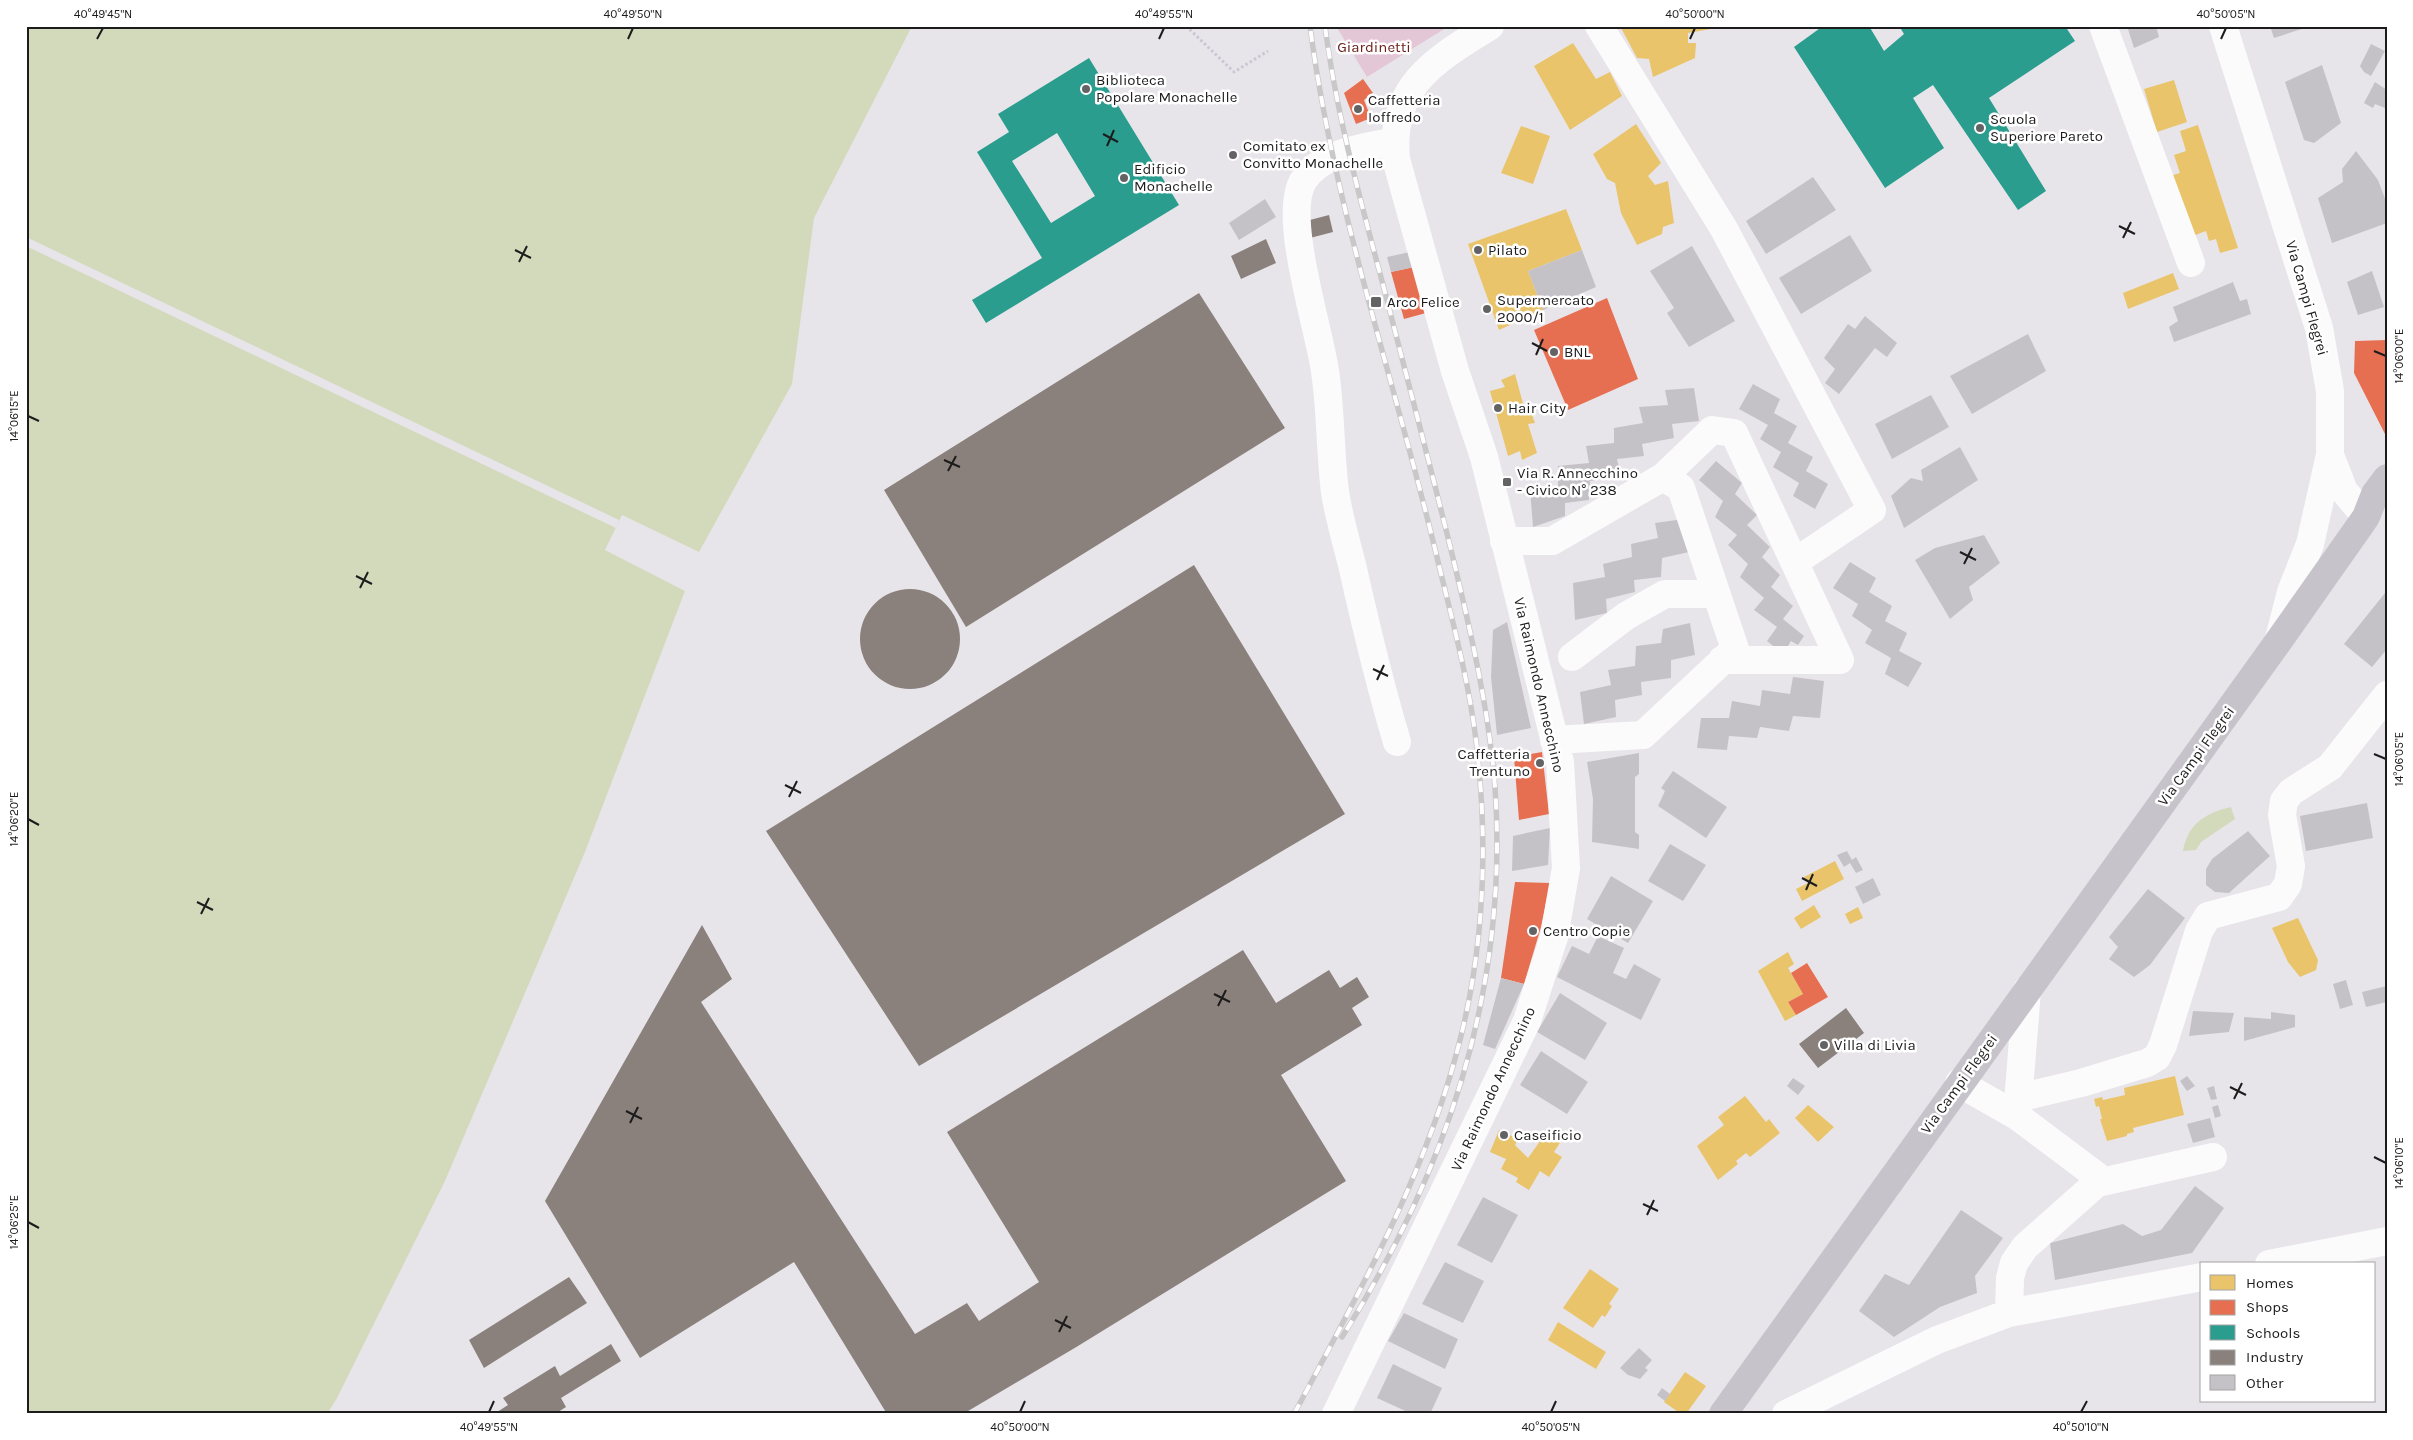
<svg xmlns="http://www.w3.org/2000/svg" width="2413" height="1440" viewBox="0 0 2413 1440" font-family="Karla,sans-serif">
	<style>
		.grass { fill: #e4c7d6 }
		.water { fill: #d3dabc }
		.pier { fill: #e8e5ea }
		.homes { fill: #e9c46a }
		.shops { fill: #e76f51 }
		.schools { fill: #2a9d8f; fill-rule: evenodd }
		.industry { fill: #8a817c }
		.building { fill: #c5c2c7 }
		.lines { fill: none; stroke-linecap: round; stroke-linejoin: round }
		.path { stroke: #c9c7d3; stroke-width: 3; stroke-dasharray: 2.5 2.5; stroke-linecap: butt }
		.minor { stroke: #fcfbfc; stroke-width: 28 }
		.major { stroke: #c7c3ca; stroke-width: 28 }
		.rail-casing { stroke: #c9c8c9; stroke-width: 5.5 }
		.rail { stroke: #fff; stroke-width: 4; stroke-dasharray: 11; stroke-linecap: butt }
		.ticks { fill: none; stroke: #1c1c1c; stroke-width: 2 }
		.poi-dot { fill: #636264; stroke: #fff; stroke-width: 2 }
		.labels { text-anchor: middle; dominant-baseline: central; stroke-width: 5; stroke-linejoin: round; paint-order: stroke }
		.park-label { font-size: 15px; fill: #6c2118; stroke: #fff }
		.poi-label { font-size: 15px; fill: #1c1c1c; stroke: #fff; text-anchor: start }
		.street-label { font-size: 15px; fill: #1c1c1c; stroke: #fff }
		.neatline { fill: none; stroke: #1c1c1c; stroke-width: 2 }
		.ticks-label { font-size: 12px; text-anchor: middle; fill: #1c1c1c }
	</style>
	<rect width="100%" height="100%" fill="#e8e5ea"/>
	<path class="grass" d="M1336,26H1449L1367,77Z"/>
	<path class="water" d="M26,26H912L814,218L792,384L699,552L622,515L605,550L685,591L585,852L445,1181L336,1400L327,1414H26Z
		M2231,807L2235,819L2201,842L2196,850L2183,851C2188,824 2205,813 2231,807Z"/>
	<path class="pier" d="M26,237L619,520L616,528L26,246Z"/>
	<path class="homes" d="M1620,26H1711V29L1688,33V43H1696L1695,58L1653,77L1649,59L1637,58Z
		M1573,43L1596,79L1610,72L1622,96L1570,130L1534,66Z
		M2174,80L2187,122L2157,132L2144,89Z
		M1636,124L1661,163L1648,176L1655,185L1668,181L1674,223L1663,227L1662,234L1637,245L1621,213L1615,183L1607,179L1593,154Z
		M2198,125L2238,248L2220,253L2216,239L2209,241L2206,231L2190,237L2170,176L2180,173L2174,155L2186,151L2180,131Z
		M1521,126L1550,136L1533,184L1501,173Z
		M1566,209L1582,250L1528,271L1543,310L1499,330L1468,244Z
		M2173,273L2179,289L2128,309L2123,293Z
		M1515,374L1525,411L1530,410L1535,423L1528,424L1537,453L1522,460L1520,451L1508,456L1490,391L1505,387L1501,380Z
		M1835,861L1844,879L1802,901L1796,889L1808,883L1804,877Z
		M1814,905L1821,917L1801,929L1794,918Z
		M1858,907L1863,918L1850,924L1845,914Z
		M2298,918L2318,960L2316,970L2300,977L2288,962L2272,928Z
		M1788,952L1794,964L1788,968L1803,994L1788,1002L1796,1015L1785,1021L1758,971Z
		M2175,1076L2184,1115L2133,1128L2134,1132L2127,1134V1136L2107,1141L2100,1119H2102L2099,1106L2096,1107L2094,1099L2102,1097L2103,1100L2125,1095L2124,1088Z
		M1745,1096L1766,1122L1769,1119L1780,1133L1750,1157L1746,1153L1736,1161L1738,1164L1718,1180L1697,1146L1724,1125L1718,1117Z
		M1808,1105L1834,1127L1818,1142L1795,1118Z
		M1499,1130L1518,1139L1515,1145L1528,1158L1543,1137L1547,1140L1553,1132L1563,1138L1554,1152L1562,1157L1549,1177L1540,1171L1529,1190L1516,1182L1518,1178L1501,1169L1506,1159L1490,1152Z
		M1590,1269L1619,1289L1609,1304L1612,1306L1605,1317L1602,1315L1593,1328L1563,1308Z
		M1558,1322L1606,1352L1596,1369L1548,1340Z
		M1685,1372L1706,1386L1686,1414H1681L1664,1402Z"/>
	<path class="shops" d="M1363,79L1373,93L1364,100L1371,118L1356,124L1344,93Z
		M1414,267L1426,313L1404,319L1391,272Z
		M1607,298L1638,379L1568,410L1534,330Z
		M2387,340V433L2385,434L2354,373L2355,341Z
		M1542,752L1549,814L1519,820L1514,757Z
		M1515,882L1550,883L1541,927L1524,984L1501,978Z
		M1807,963L1828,997L1796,1015L1788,1002L1803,994L1791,973Z"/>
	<path class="schools" d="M1823,26H1869L1884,51L1904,34L1899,26H2065L2075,41L1989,98L2046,191L2018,210L1933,85L1913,98L1944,148L1885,188L1794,47Z
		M1089,58L1179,205L986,323L972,300L1042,258L977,152L1009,132L998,114ZM1057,133L1095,196L1051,223L1012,161Z"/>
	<path class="industry" d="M1329,215L1333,232L1310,238L1306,221Z
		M1266,239L1276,263L1241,279L1231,256Z
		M1199,293L1285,428L966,627L884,490Z
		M1194,565L1345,814L919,1066L766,831Z
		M860 639a50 50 0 1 1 100 0a50 50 0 1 1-100 0Z
		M702,925L732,979L701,1002L915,1334L967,1303L979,1321L1039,1282L947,1132L1243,950L1276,1003L1329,970L1340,988L1357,977L1369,997L1352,1008L1362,1025L1281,1075L1346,1181L1078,1346L963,1414H887L794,1262L640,1358L545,1201Z
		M1846,1008L1864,1033L1818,1068L1799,1044Z
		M569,1277L587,1303L484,1368L469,1340Z
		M611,1344L621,1361L561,1398L566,1407L555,1414H494L508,1405L503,1398L555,1366L560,1376Z"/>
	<path class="building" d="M2127,26H2156L2159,37L2134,48Z
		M2270,26H2308V27L2274,38Z
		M2371,44L2385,51L2371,76L2364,72L2360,66Z
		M2322,65L2341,123L2314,143L2304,140L2285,82Z
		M2375,82L2387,90L2385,108L2375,104L2373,108L2364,103Z
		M2356,151L2378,180L2387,204V223L2332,243L2318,198L2343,182L2342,169Z
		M1813,177L1836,210L1766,254L1746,221Z
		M1265,199L1276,217L1239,240L1229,223Z
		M1850,235L1872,271L1801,314L1779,278Z
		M1692,246L1735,321L1689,347L1667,313L1674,308L1650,271Z
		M1582,250L1596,287L1543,310L1528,271Z
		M1410,252L1414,267L1391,272L1387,257Z
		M2372,271L2384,307L2358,315L2347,282Z
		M2233,282L2240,301L2247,299L2251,314L2174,342L2169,327L2178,321L2173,307Z
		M1865,316L1897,343L1887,357L1875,348L1839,394L1825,383L1835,369L1824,358L1848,324L1855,329Z
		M2028,334L2046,371L1972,414L1950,376Z
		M1753,384L1780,399L1774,413L1797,426L1788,443L1813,457L1806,471L1828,484L1815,509L1793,496L1799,483L1773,467L1781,452L1760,439L1768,425L1739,409Z
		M1694,388L1699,421L1672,424L1674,438L1642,444L1644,456L1617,459L1621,476L1590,481L1589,500L1565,503V516L1533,527L1530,489L1558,486V466L1589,463L1586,446L1614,443V428L1643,423L1639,407L1668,405L1665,390Z
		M1931,395L1949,427L1892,459L1875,424Z
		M1960,447L1978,480L1904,528L1891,496L1911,478L1923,481L1921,470Z
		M1716,461L1742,483L1735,494L1757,515L1747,525L1770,547L1762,557L1780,575L1771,587L1793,606L1783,619L1804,636L1798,645L1791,641L1783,654L1767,641L1777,627L1754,610L1764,598L1740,577L1748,564L1728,545L1737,535L1715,517L1723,501L1699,480Z
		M1683,519L1689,552L1662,558L1661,577L1634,580L1635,592L1606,599L1607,613L1575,620L1573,583L1605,577L1603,564L1632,557L1631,544L1658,538L1655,523Z
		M1984,535L2000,563L1969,587L1973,600L1950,619L1915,560L1935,548Z
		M1850,562L1876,578L1869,592L1892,606L1885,621L1907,633L1899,651L1922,663L1908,687L1885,674L1891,658L1865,643L1872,630L1852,616L1858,604L1833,588Z
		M2385,593L2387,594V649L2372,667L2344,644Z
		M1507,622L1531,728L1497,735L1491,677L1493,630Z
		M1690,623L1695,655L1671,660V678L1641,682L1642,695L1615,700L1616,717L1584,724L1580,692L1611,685L1608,670L1635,666L1636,646L1661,643L1663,629Z
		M1793,677L1824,681L1820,718L1793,716L1789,731L1760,727L1757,738L1729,736L1727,750L1697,748L1701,718H1729L1732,701L1760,706L1762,690L1790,694Z
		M1639,753V774L1635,777V832L1639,835V849L1592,842L1593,799L1587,762Z
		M1673,771L1727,807L1706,838L1658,806L1665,791L1661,788Z
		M2367,803L2373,838L2306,851L2300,816Z
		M1550,828L1548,865L1512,871L1513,836Z
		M2248,831L2270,856L2229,893L2215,892L2206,885V869L2212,859Z
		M1670,844L1706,865L1683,901L1648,881Z
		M1847,851L1852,860L1856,857L1863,870L1856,873L1850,863L1844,867L1837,855Z
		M1611,876L1653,901L1628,943L1587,919Z
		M1873,878L1881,895L1863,904L1855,887Z
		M2148,889L2185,918L2150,965L2134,977L2109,959L2118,947L2109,937Z
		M1598,936L1624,948L1613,973L1626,979L1634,964L1661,979L1641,1020L1557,977L1572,946L1589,954Z
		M1501,978L1524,984L1495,1049L1483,1045Z
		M2346,980L2353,1005L2340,1009L2333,984Z
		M2387,986V1002L2366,1007L2362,992Z
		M1560,993L1607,1023L1585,1060L1537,1032Z
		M2193,1011L2234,1013L2229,1032L2189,1036Z
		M2271,1012L2295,1015V1027L2244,1041V1017L2271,1019Z
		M1541,1051L1588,1082L1567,1114L1520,1085Z
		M2187,1076L2195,1086L2187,1091L2180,1081Z
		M1793,1078L1805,1086L1798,1095L1787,1086Z
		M2214,1086L2217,1099L2211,1100L2207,1088Z
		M2218,1105L2221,1116L2215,1118L2212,1107Z
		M2210,1118L2215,1137L2193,1143L2187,1124Z
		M2195,1186L2224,1208L2192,1253L2055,1280L2050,1243L2123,1224L2142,1236L2161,1230Z
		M1483,1197L1518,1215L1492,1263L1457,1245Z
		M1961,1210L2003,1238L1975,1276L1977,1293L1940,1307L1894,1337L1859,1311L1885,1274L1909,1285Z
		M1445,1262L1484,1281L1463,1323L1422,1304Z
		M1404,1313L1458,1339L1445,1369L1388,1341Z
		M1639,1348L1652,1360L1645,1368L1648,1370L1640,1379L1628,1375L1620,1368Z
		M1393,1364L1442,1388L1430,1414H1412L1377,1398Z
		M1662,1388L1670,1394L1665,1401L1657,1395Z"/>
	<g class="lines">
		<path class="path" d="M1186,26L1234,72L1268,51"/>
		<path class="minor" d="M1599,26L1724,229L1872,510L1795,562
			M2103,26L2191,263
			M2223,26L2319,328L2330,391V455L2344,491L2366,517
			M1395,141C1365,148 1320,152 1303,181C1282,217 1319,328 1325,371C1331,411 1330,452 1335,492C1339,518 1347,544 1353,569C1366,627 1380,685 1397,742
			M1663,477L1712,430L1734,433L1840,660H1722
			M1504,541H1552L1663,477L1681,488L1735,649L1643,735L1554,740
			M2279,639L2291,592L2310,544L2330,455
			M1572,657L1626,616L1665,594H1716
			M1959,1083L2017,1116L2097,1176V1183L2025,1247L2014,1263L2010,1278L2009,1313
			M2018,1098L2081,1083L2147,1063L2157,1057L2163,1045L2199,931L2208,916L2279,897L2288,884L2291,866L2282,815L2284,801L2291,792L2330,767L2387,695
			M2017,1115L2027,990
			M2097,1183L2213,1157
			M2269,1264L2387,1241
			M1336,1414L1527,1021L1554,937L1566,868L1560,762L1484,457L1455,371L1396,159C1389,86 1435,60 1490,26
			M1786,1414L1937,1340L2009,1313L2202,1277"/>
		<path class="major" d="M1723,1414L2278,642L2366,517L2375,494L2387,478"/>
		<g class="rail-casing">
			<path id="rail" d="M1325,26C1337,119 1363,209 1387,300C1409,386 1432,472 1453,558C1471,633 1489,710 1495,787C1509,986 1447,1171 1342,1337
				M1294,1414C1359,1293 1428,1171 1461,1036C1485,939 1488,839 1476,740C1468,676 1450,612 1435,549C1393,376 1333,203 1310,26"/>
		</g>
		<use href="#rail" class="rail"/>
	</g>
	<path class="ticks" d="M97,39L103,28M628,39L633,28M1159,39L1164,28M1690,39L1695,28M2221,39L2226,28M1103,134L1118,142M1107,146L1114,130M2119,226L2135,234M2123,238L2131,222M515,250L531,258M519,262L527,246M1532,343L1547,351M2374,351L2386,356M1536,355L1543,339M28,416L39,421M944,460L960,467M948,471L956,456M1960,552L1976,560M1964,564L1972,548M356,576L372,584M360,588L368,572M1373,669L1388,676M1377,680L1384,665M2374,754L2386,759M785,785L801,793M789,797L797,781M28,819L39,825M1802,878L1817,886M1806,890L1813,874M197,902L213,910M201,914L209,898M1214,994L1230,1002M1218,1006L1226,990M2230,1087L2246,1095M2234,1099L2242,1083M626,1111L642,1119M630,1123L638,1107M2374,1157L2386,1163M1643,1204L1658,1211M1647,1215L1654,1200M28,1222L39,1228M1055,1320L1071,1328M1059,1332L1067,1316M489,1412L494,1401M1020,1412L1025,1401M1551,1412L1556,1401M2081,1412L2087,1401"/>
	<g class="poi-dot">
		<circle cx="1086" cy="89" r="5"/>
		<circle cx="1358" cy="109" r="5"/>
		<circle cx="1980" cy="128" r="5"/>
		<circle cx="1233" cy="155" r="5"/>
		<circle cx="1124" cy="178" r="5"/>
		<circle cx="1478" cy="250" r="5"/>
		<rect x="1370" y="296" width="12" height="12" rx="2.5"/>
		<circle cx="1487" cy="309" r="5"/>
		<circle cx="1554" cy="352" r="5"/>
		<circle cx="1498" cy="408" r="5"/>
		<rect x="1502" y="477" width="10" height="10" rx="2.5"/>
		<circle cx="1540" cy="763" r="5"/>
		<circle cx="1533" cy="931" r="5"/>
		<circle cx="1824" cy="1045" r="5"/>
		<circle cx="1504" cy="1135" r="5"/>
	</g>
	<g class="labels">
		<g class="park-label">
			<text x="1374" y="47">Giardinetti</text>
		</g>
		<g class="poi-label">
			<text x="1096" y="80">Biblioteca<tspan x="1096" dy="17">Popolare Monachelle</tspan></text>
			<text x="1368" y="100">Caffetteria<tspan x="1368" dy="17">Ioffredo</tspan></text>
			<text x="1990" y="119">Scuola<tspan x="1990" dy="17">Superiore Pareto</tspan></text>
			<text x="1243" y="146">Comitato ex<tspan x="1243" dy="17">Convitto Monachelle</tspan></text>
			<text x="1134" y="169">Edificio<tspan x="1134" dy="17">Monachelle</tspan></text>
			<text x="1488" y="250">Pilato</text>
			<text x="1497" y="300">Supermercato<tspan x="1497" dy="17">2000/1</tspan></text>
			<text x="1387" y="302">Arco Felice</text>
			<text x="1564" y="352">BNL</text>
			<text x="1508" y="408">Hair City</text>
			<text x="1517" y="473">Via R. Annecchino<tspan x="1517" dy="17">- Civico N° 238</tspan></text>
			<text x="1530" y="754" text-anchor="end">Caffetteria<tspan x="1530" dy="17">Trentuno</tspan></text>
			<text x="1543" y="931">Centro Copie</text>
			<text x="1834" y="1045">Villa di Livia</text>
			<text x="1514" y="1135">Caseificio</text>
		</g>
		<g class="street-label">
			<text transform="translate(2307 298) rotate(74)">Via Campi Flegrei</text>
			<text transform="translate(1539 685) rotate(77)">Via Raimondo Annecchino</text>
			<text transform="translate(2196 756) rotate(-54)">Via Campi Flegrei</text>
			<text transform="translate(1959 1084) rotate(-54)">Via Campi Flegrei</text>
			<text transform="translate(1493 1089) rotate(-65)">Via Raimondo Annecchino</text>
		</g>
	</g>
	<rect width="2413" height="1440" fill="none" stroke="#ffffff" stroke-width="55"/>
	<rect x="2200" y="1262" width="175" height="140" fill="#ffffff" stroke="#a4a4a4"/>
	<rect x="2210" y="1275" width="25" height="15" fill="#e9c46a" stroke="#a4a4a4"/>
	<text x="2246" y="1288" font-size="15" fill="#1c1c1c">Homes</text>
	<rect x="2210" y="1300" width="25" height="15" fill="#e76f51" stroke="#a4a4a4"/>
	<text x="2246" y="1312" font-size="15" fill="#1c1c1c">Shops</text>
	<rect x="2210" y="1325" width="25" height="15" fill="#2a9d8f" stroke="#a4a4a4"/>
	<text x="2246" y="1338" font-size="15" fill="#1c1c1c">Schools</text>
	<rect x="2210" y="1350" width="25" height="15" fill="#8a817c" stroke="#a4a4a4"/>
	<text x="2246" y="1362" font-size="15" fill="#1c1c1c">Industry</text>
	<rect x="2210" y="1375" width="25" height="15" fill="#c5c2c7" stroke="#a4a4a4"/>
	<text x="2246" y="1388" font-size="15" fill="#1c1c1c">Other</text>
	<rect x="28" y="28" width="2358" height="1384" class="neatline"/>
	<g class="ticks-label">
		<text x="103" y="18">40°49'45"N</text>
		<text x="633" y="18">40°49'50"N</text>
		<text x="1164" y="18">40°49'55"N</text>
		<text x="1695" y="18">40°50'00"N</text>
		<text x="2226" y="18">40°50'05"N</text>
		<text transform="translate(2399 356) rotate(-90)" y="4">14°06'00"E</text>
		<text transform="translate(14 416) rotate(-90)" y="4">14°06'15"E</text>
		<text transform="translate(2399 759) rotate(-90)" y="4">14°06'05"E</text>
		<text transform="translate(14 819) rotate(-90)" y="4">14°06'20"E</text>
		<text transform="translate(2399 1163) rotate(-90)" y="4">14°06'10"E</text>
		<text transform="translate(14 1222) rotate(-90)" y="4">14°06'25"E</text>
		<text x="489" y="1431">40°49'55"N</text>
		<text x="1020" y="1431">40°50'00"N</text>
		<text x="1551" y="1431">40°50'05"N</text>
		<text x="2081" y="1431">40°50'10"N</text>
	</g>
</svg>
